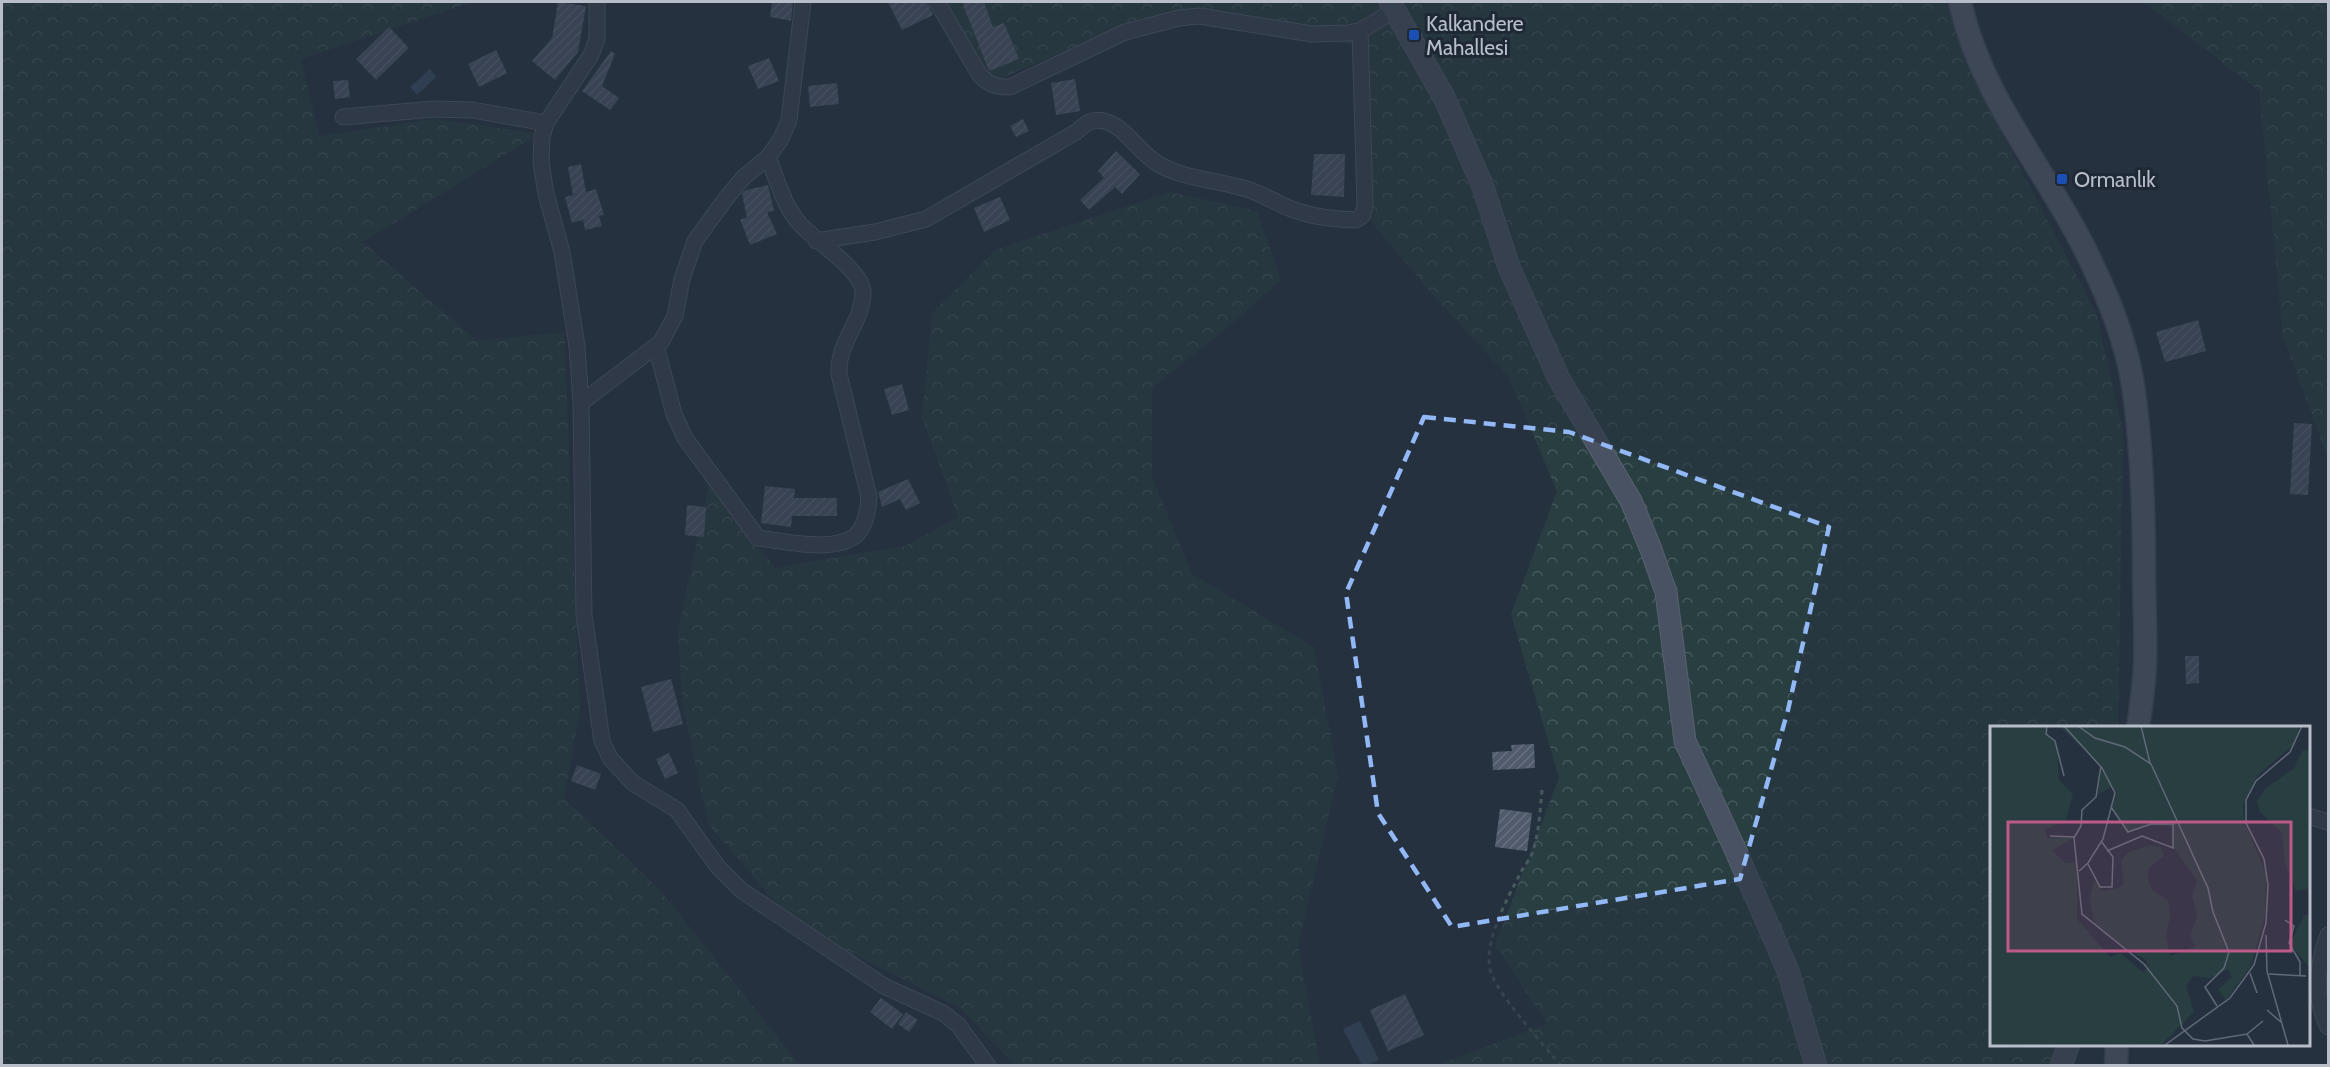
<svg xmlns="http://www.w3.org/2000/svg" width="2330" height="1067" viewBox="0 0 2330 1067" font-family="Cabin,sans-serif">
	<style>
		.forest { fill: url(#forest-crowns) }
		.water { fill: #3d4f68 }
		.building { fill: url(#building-hatch) }
		.lines { fill: none; stroke-linecap: round; stroke-linejoin: round }
		.street-casing { stroke: #58616d; stroke-width: 17 }
		.secondary-casing { stroke: #58616d; stroke-width: 23 }
		.primary-casing { stroke: #444c59; stroke-width: 25 }
		.path { stroke: #475b5e; stroke-width: 3; stroke-dasharray: 4.5 4.5; stroke-linecap: butt }
		.street { stroke: #3b4350; stroke-width: 15 }
		.secondary { stroke: #495262; stroke-width: 21 }
		.primary { stroke: #596270; stroke-width: 22 }
		.marked { fill: none; stroke: #92b8f5; stroke-width: 4.5; stroke-dasharray: 12 8; stroke-linejoin: round }
		.transit-dot { fill: #1a4fb4; stroke: #1f2835; stroke-width: 2 }
		.labels { text-anchor: middle; dominant-baseline: central; stroke-width: 6; stroke-linejoin: round; paint-order: stroke }
		.poi-label { font-size: 21px; fill: #b7beca; stroke: #1f2835; text-anchor: start }
		.inset-road { fill: none; stroke: #606977; stroke-width: 1.5 }
		.view { fill: #be5a87; fill-opacity: 0.15; stroke: #be5a87; stroke-width: 3 }
		.inset-edge { fill: none; stroke: #b7beca; stroke-width: 3 }
	</style>
	<defs>
		<pattern id="forest-crowns" width="20" height="18" patternUnits="userSpaceOnUse" patternTransform="scale(1.5)"><rect width="20" height="18" fill="#283e41"/><path d="M2 6a3 3 0 1 1 6 0M12 15a3 3 0 1 1 6 0" fill="none" stroke="#45585b"/></pattern>
		<pattern id="building-hatch" width="6" height="6" patternUnits="userSpaceOnUse" patternTransform="scale(1.5)"><rect width="6" height="6" fill="#505a6b"/><path d="M-1 1l2-2M0 6l6-6M5 7l2-2" fill="none" stroke="#67707f"/></pattern>
	</defs>
	<rect width="100%" height="100%" fill="#263140"/>
	<path class="forest" d="M2,2H473L301,59L319,136L436,119L539,134L363,242L477,341L564,332L580,711L564,798L661,891L800,1065L2,1066Z
		M932,2H1946L1977,85L2096,313L2123,431L2118,728H1991V1044L2058,1045L2050,1065H1437L1547,1024L1495,945L1559,778L1511,614L1557,491L1509,378L1432,294L1369,219L1359,46L1242,24L1140,18L986,85Z
		M2144,2H2328V458L2283,337L2259,91Z
		M1170,192L1257,211L1281,280L1227,328L1152,388V477L1192,574L1314,647L1338,775L1298,946L1320,1065H1015L960,1008L794,924L708,824L682,700L678,633L709,483L775,568L905,546L958,517L922,417L932,313L995,250Z"/>
	<path class="water" d="M430,69L436,77L417,95L410,87Z
		M1360,1021L1379,1060L1367,1065H1362L1343,1029Z"/>
	<path class="building" d="M558,2L586,6L578,52L555,80L532,61L552,38Z
		M772,2H793L791,21L770,17Z
		M888,2H927L933,15L902,30Z
		M962,2H984L993,27L1004,23L1019,59L989,71Z
		M389,27L409,48L376,80L356,59Z
		M496,50L507,73L479,87L468,64Z
		M611,51L615,54L602,86L619,98L610,110L582,91Z
		M769,58L779,81L758,89L748,66Z
		M1075,79L1080,111L1056,115L1051,83Z
		M348,80L350,97L335,99L333,81Z
		M837,83L839,104L810,107L808,86Z
		M1023,119L1029,131L1016,137L1010,126Z
		M1116,151L1140,174L1122,194L1115,187L1089,210L1080,200L1104,178L1098,171Z
		M1314,154H1345L1344,197L1311,195Z
		M581,164L586,192L596,189L604,215L599,216L602,226L585,230L583,220L572,223L565,197L573,195L568,167Z
		M768,185L774,211L767,212L777,234L750,245L740,219L747,218L742,194L746,190Z
		M1000,197L1010,220L984,232L974,208Z
		M2198,320L2206,351L2165,362L2156,332Z
		M902,384L909,410L892,415L884,389Z
		M2294,423L2312,424L2308,495L2290,494Z
		M908,479L920,503L906,510L900,499L882,507L878,492Z
		M765,486L795,489L794,498H837V516H792L791,527L761,523Z
		M687,505L706,507L704,537L685,535Z
		M2185,656H2199V683L2186,684Z
		M671,679L683,724L653,732L641,687Z
		M1534,744L1535,768L1493,770L1492,752L1512,751L1511,745Z
		M669,753L678,773L665,779L656,759Z
		M577,765L601,774L595,790L571,781Z
		M1500,809L1532,813L1527,851L1495,847Z
		M1405,994L1424,1035L1388,1051L1370,1010Z
		M881,998L903,1014L892,1029L870,1012Z
		M906,1012L918,1020L909,1032L898,1024Z"/>
	<g class="lines">
		<g class="street-casing">
			<path id="street" d="M597,2V39L591,55L546,123L542,137L541,162L546,194L562,252L577,346L581,403L584,615L602,741L610,758L633,783L677,810L718,867L741,890L884,986L943,1013L959,1026L988,1066
				M937,2L979,74C989,85 995,87 1010,87L1125,32L1179,18L1199,16L1312,34L1348,33L1360,31L1395,10
				M343,117L434,109L472,110L546,123
				M816,241L875,232L926,219L1076,132C1084,125 1091,118 1104,121C1126,126 1138,153 1160,165C1185,179 1216,180 1243,188C1259,192 1274,202 1289,208C1311,217 1333,219 1356,220L1362,216L1365,206L1360,31
				M656,346L674,414L685,438L758,538C785,541 832,553 855,536C866,527 868,510 869,497L839,374C837,342 864,321 863,291C861,269 815,241 800,224C784,207 777,179 768,157
				M581,403L661,342L675,316L682,279L695,241L727,197L743,178L768,157L781,139L789,120L803,2
				M2308,816L2328,822
				M2328,935C2317,965 2313,997 2328,1027"/>
		</g>
		<g class="secondary-casing">
			<path id="secondary" d="M1390,2L1445,99L1483,187L1509,267L1558,377L1631,501L1650,547L1666,592L1685,741L1735,849L1788,971L1816,1066
				M2061,1066L2069,1044"/>
		</g>
		<g class="primary-casing">
			<path id="primary" d="M1960,2C1982,102 2050,173 2092,264C2109,299 2125,341 2132,379C2142,442 2144,506 2144,569C2144,601 2146,633 2145,665C2144,686 2141,707 2138,728
				M2116,1066L2117,1044"/>
		</g>
		<path class="path" d="M1542,790C1540,811 1539,834 1532,854C1529,861 1523,867 1520,874C1507,899 1484,941 1490,969C1494,991 1545,1046 1561,1066"/>
		<use href="#street" class="street"/>
		<use href="#secondary" class="secondary"/>
		<use href="#primary" class="primary"/>
	</g>
	<path d="M0 0H2330V1067H0ZM1424,417L1569,432L1829,527L1788,710L1740,879L1452,927L1378,813L1346,593Z" fill="#263140" fill-opacity=".55" fill-rule="evenodd"/>
	<path class="marked" d="M1424,417L1569,432L1829,527L1788,710L1740,879L1452,927L1378,813L1346,593Z"/>
	<g class="transit-dot">
		<rect x="1408" y="29" width="12" height="12" rx="3"/>
		<rect x="2056" y="173" width="12" height="12" rx="3"/>
	</g>
	<g class="labels">
		<g class="poi-label">
			<text x="1426" y="23">Kalkandere<tspan x="1426" dy="24">Mahallesi</tspan></text>
			<text x="2074" y="179">Ormanlık</text>
		</g>
	</g>
	<g transform="translate(1990 726)">
		<rect width="320" height="320" fill="#263140"/>
		<path d="M0,0H57L58,10L67,19L69,54L83,68L75,96L55,103L57,112H83L62,125L76,137L87,136V193L120,231L130,227L153,246L158,241L156,234L114,208L104,196L100,173L104,154L112,165L128,162L134,158L131,134L139,126L160,119L171,121L174,130L158,143V154L163,165L178,174L180,190L176,211L180,230L206,220L200,210L207,190L202,170L207,155L184,122L183,101L157,98L138,106L122,82L127,67L121,61L108,69L112,40L69,0H310L303,19L268,49L253,79L254,95L276,148L275,190L261,240L236,274L228,263L242,251L238,243L220,252L203,250L196,260L204,286L171,319H0ZM319,24V162L306,165L295,137L292,107L270,86L267,75L276,62L304,42L312,25ZM314,189H319V241L300,218Z" fill="#283e41"/>
		<path class="inset-road" d="M57,0L56,8L65,15L74,50M74,0L112,42L125,67L113,113L98,137L89,145M88,0L105,12L135,21L161,38L218,162L223,186L239,226L234,242L215,261L227,280M151,0L160,37M111,40L106,71L92,84L91,100L84,112L92,188L154,238L187,280L192,302L203,313L215,315L257,308L264,319M121,81L138,106L161,98H185M60,110L84,111M117,125L152,110L183,122V99M98,138L110,161H122L123,131L111,115M295,194L304,200L299,217L310,236V250M276,209L277,245L298,319M260,247L267,267M279,248L316,250M277,284L292,297M257,308L273,295M175,319L240,272L264,239L276,197L278,159L274,133L256,97V74L266,55L300,26L312,0"/>
		<path class="view" d="M18,96H301V225H18Z"/>
		<rect width="320" height="320" class="inset-edge"/>
	</g>
	<rect width="2330" height="1067" fill="none" stroke="#b7beca" stroke-width="6"/>
</svg>
